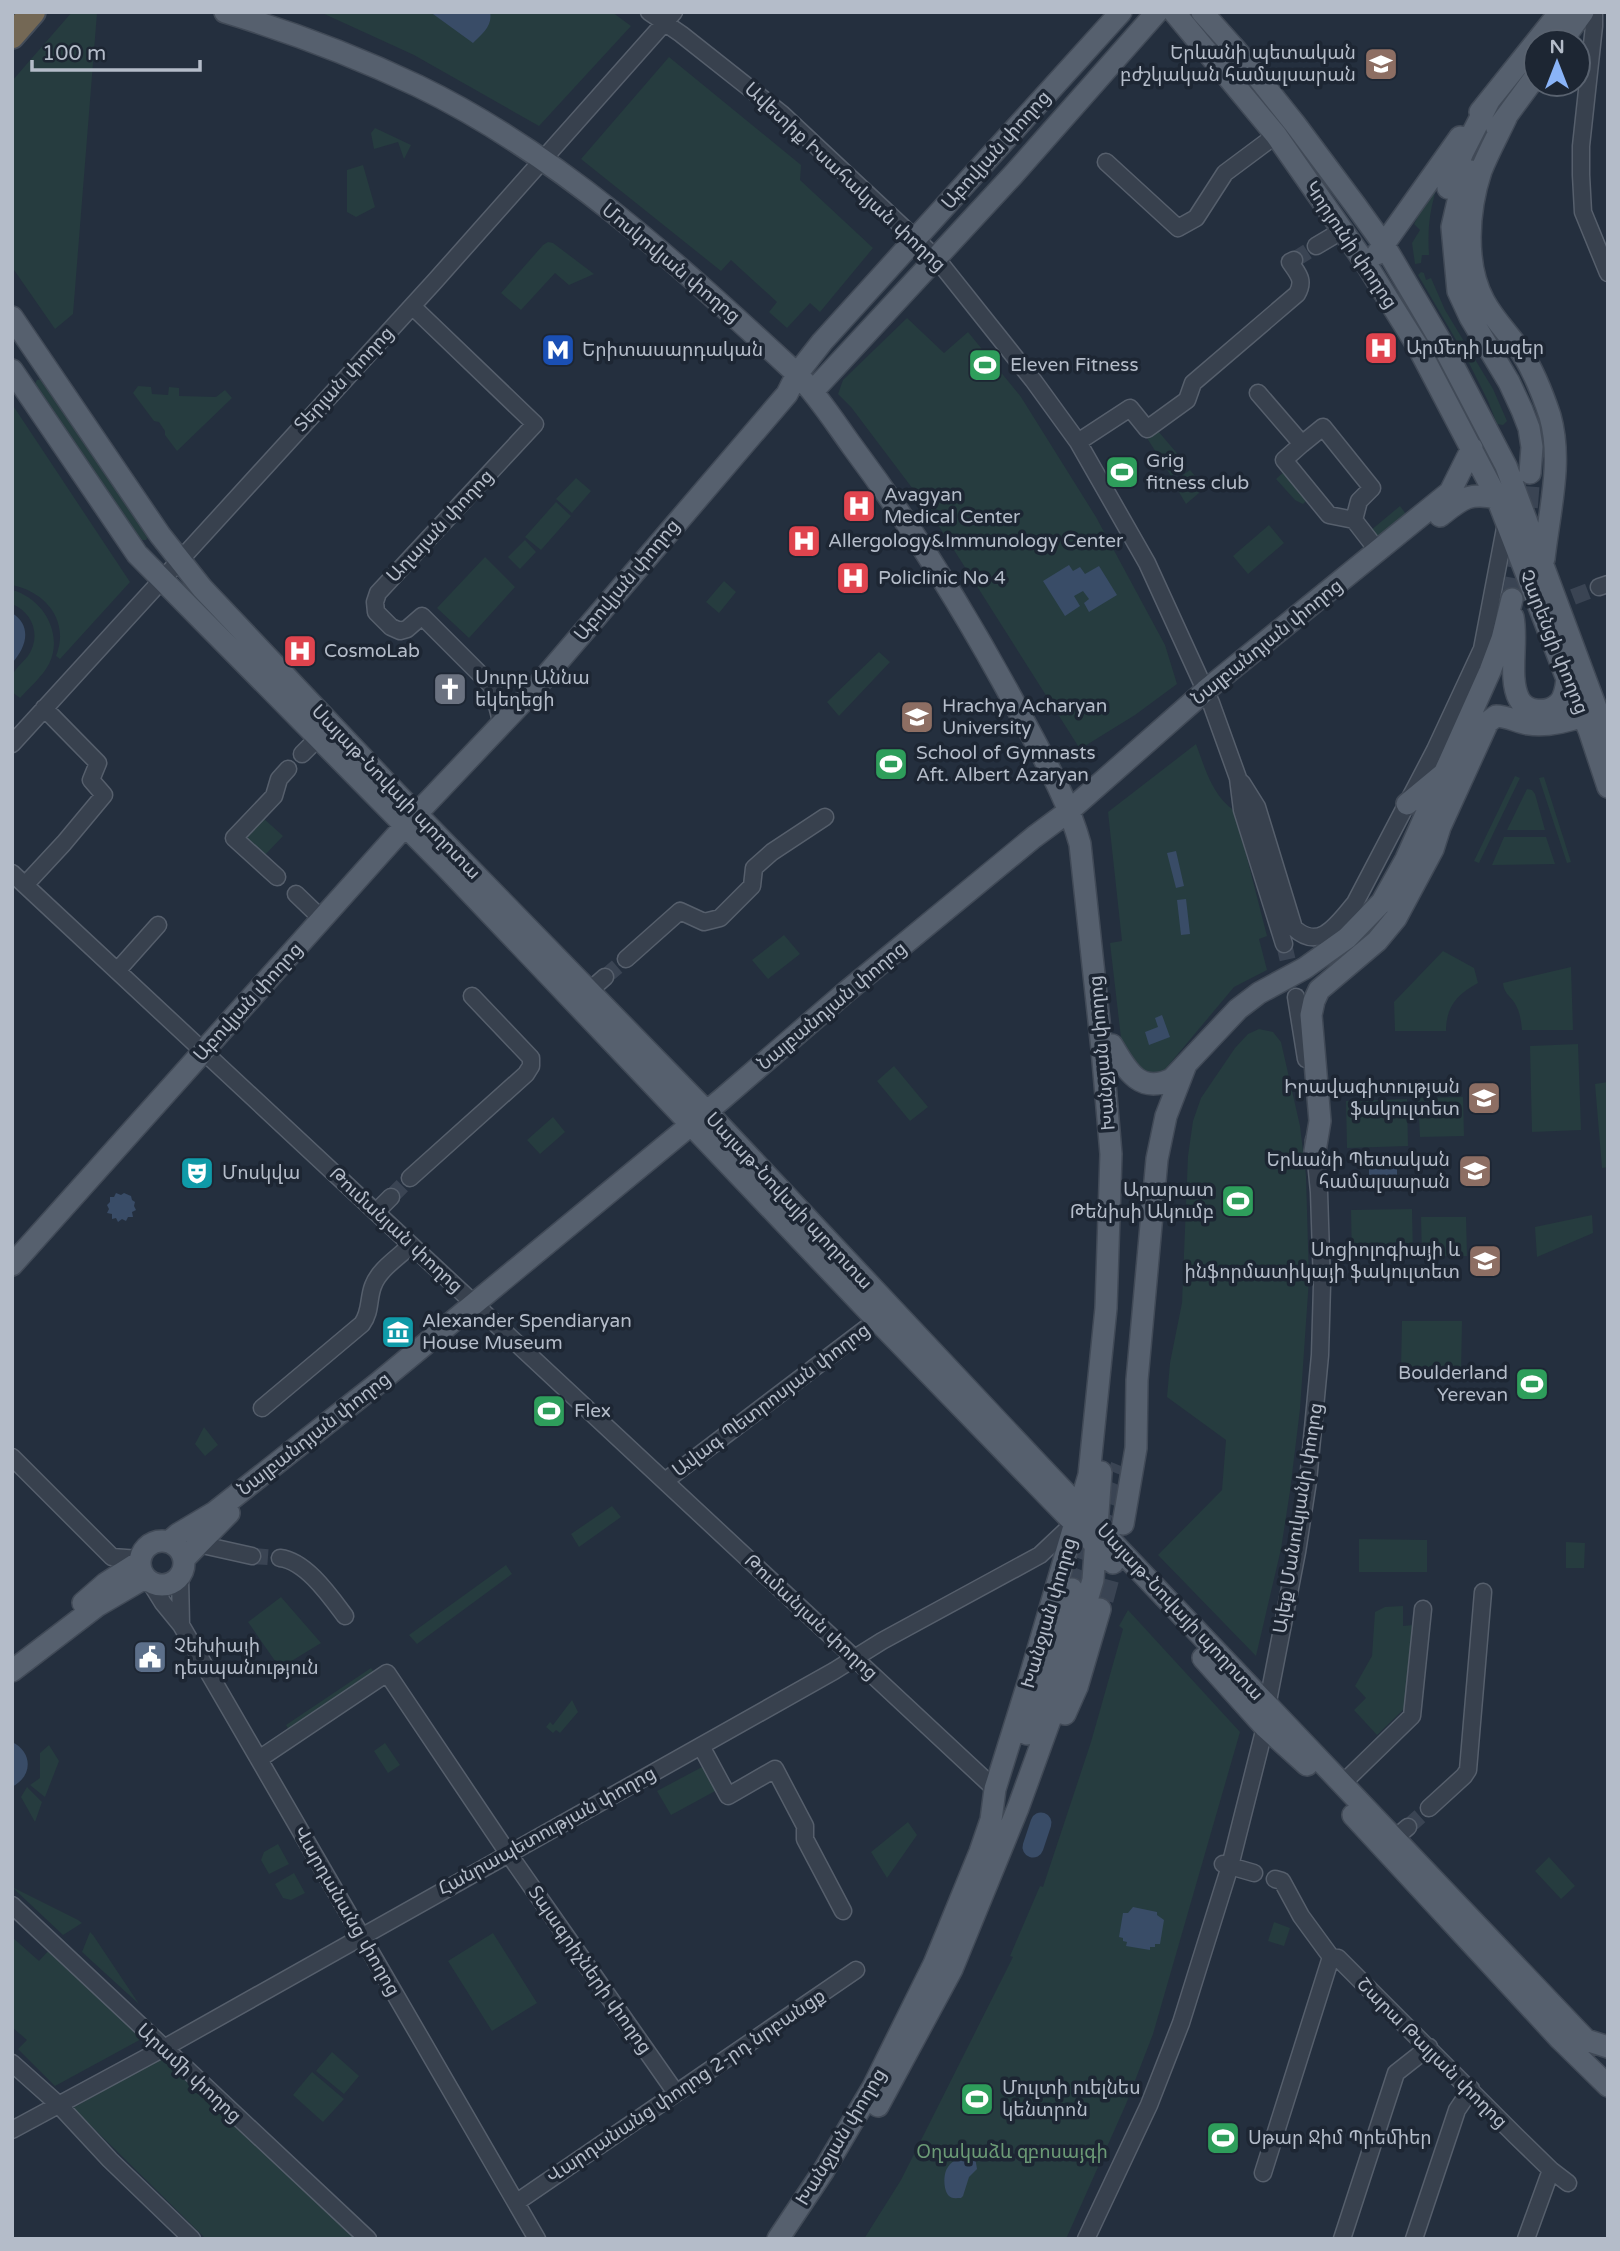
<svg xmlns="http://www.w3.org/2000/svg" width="1620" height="2251" viewBox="0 0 1620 2251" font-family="'Varela Round','Noto Sans Armenian',sans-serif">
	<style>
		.green { fill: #263c3f }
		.water { fill: #394c67 }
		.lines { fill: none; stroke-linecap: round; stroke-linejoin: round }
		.river { stroke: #394c67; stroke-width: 21 }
		.minor-tunnel { stroke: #3a4453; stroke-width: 16; stroke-dasharray: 16 8; stroke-linecap: butt }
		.major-tunnel { stroke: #3a4453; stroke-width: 21; stroke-dasharray: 21 10; stroke-linecap: butt }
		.minor-casing { stroke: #565f6c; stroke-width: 19 }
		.major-casing { stroke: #414a57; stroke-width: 24 }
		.highway-casing { stroke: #434c59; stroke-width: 28 }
		.minor { stroke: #38414e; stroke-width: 16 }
		.major { stroke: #56606e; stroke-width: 21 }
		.highway { stroke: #746855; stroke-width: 24 }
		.labels { text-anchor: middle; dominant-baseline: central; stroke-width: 7; stroke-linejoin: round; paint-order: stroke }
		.poi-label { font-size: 19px; fill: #b4bcc9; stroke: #1d2633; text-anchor: start }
		.street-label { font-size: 19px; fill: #b4bcc9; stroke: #1d2633 }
		.park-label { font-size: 19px; fill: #6b9a76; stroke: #1d2633 }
	</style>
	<rect width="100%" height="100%" fill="#242f3e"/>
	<path class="green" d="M72,12L97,13L73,314L55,329L12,267V81Z
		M320,12H612L631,26L539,126L414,55Z
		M669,57L801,165L800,180L873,248L820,312L810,303L787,328L769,312L777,302L731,260L721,271L581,159Z
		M375,128L411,145L404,159L398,142L374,149L371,133Z
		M363,165L375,207L356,217L347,212V170Z
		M1442,172C1431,203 1427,222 1429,255H1422L1421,263L1415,264L1412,243L1420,230L1414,224Z
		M548,242L553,243L594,274L569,285L555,273L521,310L501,293L543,245Z
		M1421,272L1424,273L1426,280L1431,278L1445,310L1493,389L1507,421L1503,425L1497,424L1488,401L1466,357L1418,275Z
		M907,318L944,353L968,332L1021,397L1096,517L1165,645L1177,684L1135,715L1080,749L928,509L851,407L838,394L843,380Z
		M42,379L149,536L146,540H140L34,385L37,380Z
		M138,386L151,387L152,394L168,395L169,387L179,388V396L216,397L225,390L232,398L177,451L165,435V431L159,422L154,421L133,393Z
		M12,404L130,582L60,659L56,656C70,621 46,592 12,585Z
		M1158,431L1187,465L1171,476L1147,438Z
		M1190,470L1205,488L1186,504L1173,482Z
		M1286,470L1310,497L1303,504L1295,500L1276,479Z
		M576,478L591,491L572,513L556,499Z
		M556,502L571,516L541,550L525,537Z
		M1400,506L1406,514L1376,539L1370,531Z
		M1269,525L1284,543L1248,574L1233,556Z
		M525,540L536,552L520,569L508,557Z
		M485,557L515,587L469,638L437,608Z
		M724,581L736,592L719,613L706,602Z
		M12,590C43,598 64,634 49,664C42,677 29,688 20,698L12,692C12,687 11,679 13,674C16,668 23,662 28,656C41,637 34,613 12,604Z
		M879,652L890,662L839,716L827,702Z
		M1196,744C1205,768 1212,796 1235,811L1267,936L1259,939L1267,970L1234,987L1162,1073L1151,1077L1128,1060L1121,1038L1110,943L1122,941L1108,812Z
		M1515,776L1520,778L1479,863L1474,861Z
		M1544,777L1571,862L1567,863L1539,778Z
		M1527,789L1532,790L1535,794L1545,830H1507Z
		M262,817L283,836L264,856L242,837Z
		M1504,837H1546L1555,864L1492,865Z
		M784,935L800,954L768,979L752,960Z
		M1443,951L1474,968L1478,983C1457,994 1446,1007 1446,1031H1395L1394,1002Z
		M1571,967L1573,1030H1522C1521,1020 1520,1011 1514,1002C1509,995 1504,993 1503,983Z
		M1259,1029L1273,1032L1281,1042L1300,1126L1306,1176L1309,1279L1300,1409L1290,1491L1281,1549L1256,1656L1158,1555L1222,1490L1226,1440L1167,1397L1170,1363L1182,1303L1188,1156L1193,1121L1201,1098L1235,1048L1248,1034Z
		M1578,1044L1581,1130L1532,1132L1530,1046Z
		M894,1066L928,1107L910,1121L877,1081Z
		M1608,1082V1167L1602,1168L1595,1084Z
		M1463,1097L1464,1136L1420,1137L1418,1098Z
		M1407,1099L1408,1146L1347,1148L1346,1101Z
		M553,1117L565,1132L540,1154L527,1140Z
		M1412,1209L1413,1257L1352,1258L1351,1210Z
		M1592,1215L1593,1233L1537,1257L1535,1227Z
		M1421,1217H1466L1467,1256H1422Z
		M1402,1321H1462L1461,1375L1405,1373L1401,1368Z
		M204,1427L218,1445L205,1456L195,1444Z
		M612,1506L621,1517L579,1547L571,1534Z
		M1359,1539L1427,1540V1572H1359Z
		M1566,1542L1585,1543L1584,1568H1566Z
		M506,1565L512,1574L417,1644L409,1635Z
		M281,1597L321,1643L280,1668L248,1622Z
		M1403,1606V1626L1414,1625L1405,1708L1377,1735L1354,1710L1366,1698L1355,1686L1372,1656L1375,1612L1385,1607Z
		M1128,1610L1240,1732L1153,2034L1126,2104L1066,2239H864L901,2180L1013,1957L1010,1956L1040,1886L1043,1887L1091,1742L1123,1629L1119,1626Z
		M371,1668L374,1672L289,1730L286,1725Z
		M572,1700L578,1712L560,1733L556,1730L553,1733L546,1727L550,1722L553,1725Z
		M385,1743L400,1765L388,1773L374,1751Z
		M49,1745L59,1761L45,1797L30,1785L40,1778V1753Z
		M704,1766L717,1790L671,1815L657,1791Z
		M27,1787L42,1802L35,1822L21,1797Z
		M908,1822L917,1835L887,1878L871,1852Z
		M278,1844L289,1864L269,1874L261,1860L264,1852Z
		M1549,1857L1575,1886L1561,1899L1535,1871Z
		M294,1873L305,1893L291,1900L283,1898L275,1884Z
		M12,1887L78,1920L82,1923L63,1935Z
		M1274,1922L1290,1928L1284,1946L1268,1941Z
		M90,1932L93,1935L139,2004L82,1952Z
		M493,1933L537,2003L492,2031L448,1961Z
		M12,1937L39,1961L50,1949L145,2037L55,2086L18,2049L27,2040L12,2027Z
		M332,2052L359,2076L344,2094L316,2071Z
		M166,2055L361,2239H206L73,2108Z
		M312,2072L344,2099L323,2122L293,2095Z"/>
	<path class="water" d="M433,12H490C493,26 482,34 473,43L433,14Z
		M1069,565L1073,571L1080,567L1085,574L1099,566L1117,595L1089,612L1084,603L1089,599L1083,591L1074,596L1080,606L1065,616L1043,581Z
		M12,613C33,626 26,648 12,663Z
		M1176,851L1184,886L1176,888L1167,853Z
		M1186,899L1190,934L1181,935L1177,900Z
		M1162,1015L1170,1037L1149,1045L1145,1032L1158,1027L1155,1018Z
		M1369,1167H1397V1188L1369,1189Z
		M116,1193L121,1195L124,1193L131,1196L132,1200L135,1202L134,1206L136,1210L132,1212L133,1217H128L126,1221L122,1219L118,1222L116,1218L112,1219V1214L107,1213L109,1209L107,1205L110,1202V1197H114Z
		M12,1742C33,1752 33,1776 12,1787Z
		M1133,1907L1157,1912V1915L1164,1920L1160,1944H1155V1947H1150V1950L1126,1946L1127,1942L1123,1941V1938L1119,1937L1123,1913H1128Z
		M964,2150L974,2151L977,2169L969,2177L963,2196L961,2198C956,2198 952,2199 949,2196C943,2190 943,2173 948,2167C953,2159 961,2159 964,2150Z"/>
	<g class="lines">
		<path class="river" d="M1033,1847L1041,1823"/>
		<path class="minor-tunnel" d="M1294,260L1316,246
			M1573,597L1599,587
			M1284,944L1296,997
			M605,977L626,959
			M391,1197L410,1178
			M252,1556L280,1558
			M1408,1827L1429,1808"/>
		<path class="major-tunnel" d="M1512,599L1526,524L1530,473
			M1072,1589L1121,1466
			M1103,1600L1117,1548"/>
		<g class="minor-casing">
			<path id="minor" d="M649,12L681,34L782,114L936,258L1033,380L1078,442L1147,563L1211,703L1238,778L1242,810L1284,944
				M1594,12V26L1581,146V175L1583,212L1608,273
				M1106,162L1178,228L1196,218L1225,173L1276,135
				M1316,246L1343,230
				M412,306L535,424L378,593L375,602L376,612L391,627L400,631L407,629L422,616L492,686L502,725
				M1258,393L1302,444L1284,460L1329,515L1354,520
				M1078,442L1130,408L1147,429L1187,400L1193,383L1297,294C1305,280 1298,274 1290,262L1294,260
				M1302,444L1323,427L1372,488L1359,501L1354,520L1378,551
				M1599,587L1608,584
				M12,744L435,281L674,12
				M302,754L318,738
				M1242,783L1257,807L1294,928C1320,952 1338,923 1355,903L1435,750L1482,649L1506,523
				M12,873L995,1789
				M277,877L234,838L274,796L279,779L288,769
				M25,885L64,843L104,795L91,780L98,763L44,708
				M296,894L322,919
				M626,959L680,911L704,922L720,918L752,886L754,868L772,852L825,817
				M117,971L158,925
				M589,991L605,977
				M1296,997L1306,1059
				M410,1178L526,1074L531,1066V1058L472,996
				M376,1212L391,1197
				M262,1408L362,1324C371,1312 368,1299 373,1286C379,1269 399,1257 411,1245
				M12,1457L112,1557L140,1559
				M665,1481L877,1320
				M198,1544L252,1556
				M280,1558C306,1561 330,1596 345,1616
				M180,1577L181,1625L537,2239
				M150,1582L163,1603L181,1625
				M701,1746L728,1796L775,1769L805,1826V1839L843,1911
				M259,1759L387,1673L508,1853L676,2093
				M1342,1784L1412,1716L1423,1609
				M1429,1808L1464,1776L1468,1770L1483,1592
				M1395,1838L1408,1827
				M1223,1864L1254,1873
				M1275,1879L1282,1881L1301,1916L1331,1957L1338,1958L1516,2136L1551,2170L1568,2183
				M12,1905L368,2239
				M12,2063L58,2104L110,2160L192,2239
				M12,2130L164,2048L834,1671L882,1641L1040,1555L1075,1522
				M1263,2173L1331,1957
				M517,2202L856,1970
				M1086,2239L1149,2105L1181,2023L1230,1866L1265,1727L1269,1696L1297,1552L1308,1481L1320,1355L1322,1285L1319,1192L1314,1140
				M1342,2239L1396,2073L1429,2047
				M1414,2239L1457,2110L1471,2089
				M1526,2239L1551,2170"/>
		</g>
		<g class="major-casing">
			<path id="major" d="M225,12C291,32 355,56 418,86C561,155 682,268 797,374C818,396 834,421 852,446C914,529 968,617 1017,708C1040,752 1067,796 1080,844L1102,1049L1111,1154L1106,1308L1089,1475L1029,1680L995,1789L991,1820L980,1852L934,1964L873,2087L824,2170L778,2239
				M1174,12L1276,135L1368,267L1418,347L1497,498L1567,679L1589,730L1608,787
				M1202,12L1236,50L1295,124L1356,206L1384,245L1440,340L1506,466L1608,740
				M1536,42L1560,12
				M1561,42L1583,12
				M1480,112L1536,42
				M1506,118C1498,135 1488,153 1481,171C1468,210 1464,264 1484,301C1494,320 1510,335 1522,353C1534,372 1543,395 1550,416C1563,462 1549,512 1544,559
				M1497,129L1536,76
				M1471,171L1458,201L1452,227L1458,291L1470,317L1509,382L1522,410L1529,428L1532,447L1530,473
				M1448,188L1463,152L1489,101
				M1377,254L1460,137
				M12,317L160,535L202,588L395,792L711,1116L1039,1465L1586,2040L1608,2047
				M12,370L137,554L445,866L877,1320L1113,1563
				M813,391L1013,175L1157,12
				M1440,516C1462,499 1468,492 1497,498
				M1513,617C1518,641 1508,678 1519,699C1526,712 1547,714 1558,704C1565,698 1566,688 1567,679
				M1407,804L1442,775
				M1112,1045C1126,1069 1139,1095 1172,1079L1238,1009L1259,993L1305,968L1347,938L1382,902L1406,859L1490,671L1502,639L1512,599
				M1315,1151L1320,1121L1311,1015L1314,1001L1319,990L1377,941L1396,918L1433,849L1440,827L1488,722L1496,716C1507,716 1517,722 1528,724C1546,727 1566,722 1583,716
				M12,1265L405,826L533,691L787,394L797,374L822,342L1121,12
				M1123,1524L1136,1448L1137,1380L1157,1159L1166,1116L1185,1067
				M140 1563a22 22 0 1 1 44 0a22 22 0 1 1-44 0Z
				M169,1542L178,1534L215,1512L377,1384L722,1099L846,992L1034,837L1069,811L1205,691L1450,492L1472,448
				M184,1559L229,1513
				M83,1603L106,1583L139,1562
				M1203,1658L1265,1727L1307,1765
				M12,1671L97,1606L145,1578
				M1065,1714L1077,1687L1100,1609
				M1027,1734L1053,1660L1072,1589
				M1353,1815L1560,2039L1608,2086
				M878,2106L952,1969L1018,1808L1058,1698L1093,1580L1101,1472"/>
		</g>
		<g class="highway-casing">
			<path id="highway" d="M12,36L33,12"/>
		</g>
		<use href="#minor" class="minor"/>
		<use href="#major" class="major"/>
		<use href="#highway" class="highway"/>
	</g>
	<defs>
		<g id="university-square" transform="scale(1.75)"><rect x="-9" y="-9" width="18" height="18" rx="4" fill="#8d6e63" stroke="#1d2633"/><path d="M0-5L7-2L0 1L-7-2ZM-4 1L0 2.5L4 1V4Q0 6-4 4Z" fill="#fff"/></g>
		<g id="hospital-square" transform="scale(1.75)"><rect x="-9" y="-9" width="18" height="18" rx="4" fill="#e0444e" stroke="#1d2633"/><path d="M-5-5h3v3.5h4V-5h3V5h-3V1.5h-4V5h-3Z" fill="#fff"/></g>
		<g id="metro-square" transform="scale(1.75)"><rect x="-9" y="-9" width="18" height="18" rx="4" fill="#1a4fb4" stroke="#1d2633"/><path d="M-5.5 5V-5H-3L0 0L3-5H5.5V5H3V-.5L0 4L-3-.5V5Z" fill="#fff"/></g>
		<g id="stadium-square" transform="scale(1.75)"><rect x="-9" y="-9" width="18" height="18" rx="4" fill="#2e9e5b" stroke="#1d2633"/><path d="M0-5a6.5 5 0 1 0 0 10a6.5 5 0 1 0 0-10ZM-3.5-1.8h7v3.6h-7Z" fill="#fff"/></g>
		<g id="church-square" transform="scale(1.75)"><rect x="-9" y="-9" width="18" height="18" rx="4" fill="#6b7280" stroke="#1d2633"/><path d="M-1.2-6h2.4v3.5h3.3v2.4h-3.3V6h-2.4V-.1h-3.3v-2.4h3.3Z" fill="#fff"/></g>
		<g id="theatre-square" transform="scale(1.75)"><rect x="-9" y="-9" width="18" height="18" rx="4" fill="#0f9aa8" stroke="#1d2633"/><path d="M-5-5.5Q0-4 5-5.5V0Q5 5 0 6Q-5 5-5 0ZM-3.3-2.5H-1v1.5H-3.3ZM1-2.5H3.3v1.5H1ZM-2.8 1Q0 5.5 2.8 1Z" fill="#fff"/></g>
		<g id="museum-square" transform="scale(1.75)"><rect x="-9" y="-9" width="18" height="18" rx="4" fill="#0f9aa8" stroke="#1d2633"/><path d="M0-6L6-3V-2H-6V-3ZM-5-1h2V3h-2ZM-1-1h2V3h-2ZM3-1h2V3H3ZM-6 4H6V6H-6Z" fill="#fff"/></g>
		<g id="civic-square" transform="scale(1.75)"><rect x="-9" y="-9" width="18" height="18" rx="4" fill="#5c6f8a" stroke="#1d2633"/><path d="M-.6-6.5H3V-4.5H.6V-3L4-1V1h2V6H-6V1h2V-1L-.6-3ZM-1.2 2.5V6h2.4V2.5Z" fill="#fff"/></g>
	</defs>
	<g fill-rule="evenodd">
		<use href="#university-square" x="1381" y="64"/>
		<use href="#hospital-square" x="1381" y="348"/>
		<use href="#metro-square" x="558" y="350"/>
		<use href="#stadium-square" x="985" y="365"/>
		<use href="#stadium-square" x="1122" y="472"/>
		<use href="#hospital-square" x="859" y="506"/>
		<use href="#hospital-square" x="804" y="541"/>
		<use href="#hospital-square" x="853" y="578"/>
		<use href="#hospital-square" x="300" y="651"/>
		<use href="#church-square" x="450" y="689"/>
		<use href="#university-square" x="917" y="717"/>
		<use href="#stadium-square" x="891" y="764"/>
		<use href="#university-square" x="1484" y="1098"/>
		<use href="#university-square" x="1475" y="1171"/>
		<use href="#theatre-square" x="197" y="1173"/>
		<use href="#stadium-square" x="1238" y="1201"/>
		<use href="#university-square" x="1485" y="1261"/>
		<use href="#museum-square" x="398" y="1332"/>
		<use href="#stadium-square" x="1532" y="1384"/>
		<use href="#stadium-square" x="549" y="1411"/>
		<use href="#civic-square" x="150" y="1657"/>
		<use href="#stadium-square" x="977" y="2099"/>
		<use href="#stadium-square" x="1223" y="2138"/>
	</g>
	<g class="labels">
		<g class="poi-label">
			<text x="1356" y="53" text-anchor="end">Երևանի պետական<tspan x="1356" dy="22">բժշկական համալսարան</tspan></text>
			<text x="1406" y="348">Արմեդի Լազեր</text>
			<text x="582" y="350">Երիտասարդական</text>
			<text x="1010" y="365">Eleven Fitness</text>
			<text x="1146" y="461">Grig<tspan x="1146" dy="22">fitness club</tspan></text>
			<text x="884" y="495">Avagyan<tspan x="884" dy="22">Medical Center</tspan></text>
			<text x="828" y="541">Allergology&amp;Immunology Center</text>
			<text x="878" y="578">Policlinic No 4</text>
			<text x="324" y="651">CosmoLab</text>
			<text x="475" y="678">Սուրբ Աննա<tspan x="475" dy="22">եկեղեցի</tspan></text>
			<text x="942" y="706">Hrachya Acharyan<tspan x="942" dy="22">University</tspan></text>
			<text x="916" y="753">School of Gymnasts<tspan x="916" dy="22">Aft. Albert Azaryan</tspan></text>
			<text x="1460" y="1087" text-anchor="end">Իրավագիտության<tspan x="1460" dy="22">ֆակուլտետ</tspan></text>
			<text x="1450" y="1160" text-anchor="end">Երևանի Պետական<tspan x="1450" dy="22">համալսարան</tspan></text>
			<text x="222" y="1173">Մոսկվա</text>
			<text x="1214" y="1190" text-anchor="end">Արարատ<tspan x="1214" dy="22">Թենիսի Ակումբ</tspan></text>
			<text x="1460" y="1250" text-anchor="end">Սոցիոլոգիայի և<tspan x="1460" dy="22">ինֆորմատիկայի ֆակուլտետ</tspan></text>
			<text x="422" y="1321">Alexander Spendiaryan<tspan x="422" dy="22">House Museum</tspan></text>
			<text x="1508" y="1373" text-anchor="end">Boulderland<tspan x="1508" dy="22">Yerevan</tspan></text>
			<text x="574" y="1411">Flex</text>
			<text x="174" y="1646">Չեխիայի<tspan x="174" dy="22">դեսպանություն</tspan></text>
			<text x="1002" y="2088">Մուլտի ուելնես<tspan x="1002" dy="22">կենտրոն</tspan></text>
			<text x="1248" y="2138">Սթար Ջիմ Պրեմիեր</text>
		</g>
		<g class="street-label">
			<text transform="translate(996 150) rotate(-48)">Աբովյան փողոց</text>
			<text transform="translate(845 177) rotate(43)">Ավետիք Իսահակյան փողոց</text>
			<text transform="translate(1351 245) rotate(56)">Կորյունի փողոց</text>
			<text transform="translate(671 263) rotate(40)">Մոսկովյան փողոց</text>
			<text transform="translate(344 379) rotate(-47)">Տերյան փողոց</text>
			<text transform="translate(440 526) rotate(-47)">Աղայան փողոց</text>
			<text transform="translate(627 580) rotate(-50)">Աբովյան փողոց</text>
			<text transform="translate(1267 642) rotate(-39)">Նալբանդյան փողոց</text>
			<text transform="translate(1554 642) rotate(68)">Չարենցի փողոց</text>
			<text transform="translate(396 792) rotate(46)">Սայաթ-Նովայի պողոտա</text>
			<text transform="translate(248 1002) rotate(-48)">Աբովյան փողոց</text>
			<text transform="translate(832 1006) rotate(-40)">Նալբանդյան փողոց</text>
			<text transform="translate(1102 1053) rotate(-95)">Խանջյան փողոց</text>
			<text transform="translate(789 1201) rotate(47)">Սայաթ-Նովայի պողոտա</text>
			<text transform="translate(396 1230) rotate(43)">Թումանյան փողոց</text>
			<text transform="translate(771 1400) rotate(-37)">Ավագ Պետրոսյան փողոց</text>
			<text transform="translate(314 1434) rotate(-38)">Նալբանդյան փողոց</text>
			<text transform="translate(1298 1518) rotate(-81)">Ալեք Մանուկյանի փողոց</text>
			<text transform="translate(1180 1612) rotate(47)">Սայաթ-Նովայի պողոտա</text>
			<text transform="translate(1049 1613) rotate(-74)">Խանջյան փողոց</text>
			<text transform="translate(811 1617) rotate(43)">Թումանյան փողոց</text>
			<text transform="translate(547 1831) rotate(-29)">Հանրապետության փողոց</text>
			<text transform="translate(347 1911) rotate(60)">Վարդանանց փողոց</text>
			<text transform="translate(590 1970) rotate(55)">Տպագրիչների փողոց</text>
			<text transform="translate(1432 2053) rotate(45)">Շարա Թալյան փողոց</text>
			<text transform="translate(189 2073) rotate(43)">Արամի փողոց</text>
			<text transform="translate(686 2086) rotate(-34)">Վարդանանց փողոց 2-րդ նրբանցք</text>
			<text transform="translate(841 2137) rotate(-59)">Խանջյան փողոց</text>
		</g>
		<g class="park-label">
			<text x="1012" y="2152">Օղակաձև զբոսայգի</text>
		</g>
	</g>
	<rect width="1620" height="2251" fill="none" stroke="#b4bcc9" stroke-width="28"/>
	<g transform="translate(1557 63)"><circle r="33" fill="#1d2633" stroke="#59626f" stroke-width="2"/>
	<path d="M0-5L12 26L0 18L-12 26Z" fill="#8ab4f8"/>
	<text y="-10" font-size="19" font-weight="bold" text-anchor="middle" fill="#b4bcc9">N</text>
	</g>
	<path d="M32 60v10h168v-10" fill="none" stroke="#b4bcc9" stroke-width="3.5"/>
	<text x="42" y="60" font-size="21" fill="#b4bcc9" stroke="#1d2633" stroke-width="5" paint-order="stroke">100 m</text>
</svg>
